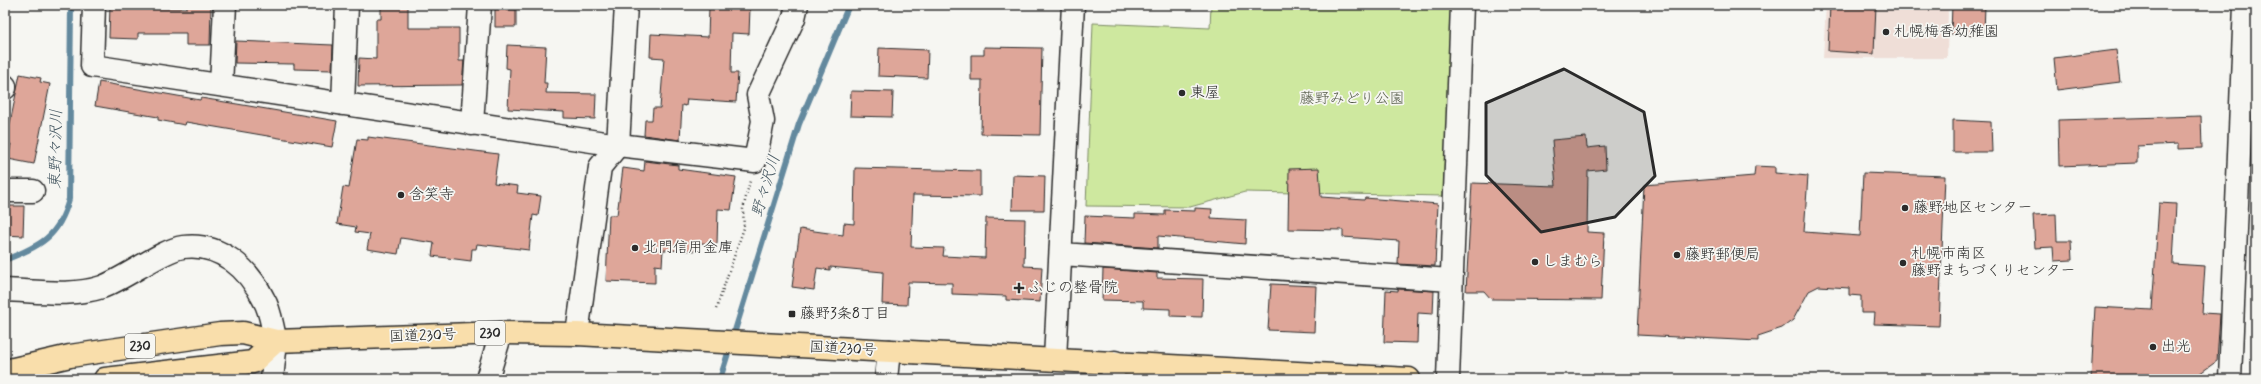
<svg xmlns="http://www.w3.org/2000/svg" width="2261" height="384" viewBox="0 0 2261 384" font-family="Mynerve,'Klee One',sans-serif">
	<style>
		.built { fill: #efded7 }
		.green { fill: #cee89f; stroke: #7c8a65 }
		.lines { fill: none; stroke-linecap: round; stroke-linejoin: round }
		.stream { stroke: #64899e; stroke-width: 6 }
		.building { fill: #dea699; stroke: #2b2b2b }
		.minor-casing { stroke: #2b2b2b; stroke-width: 25 }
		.tertiary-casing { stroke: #2b2b2b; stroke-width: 25 }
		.trunk-casing { stroke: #2b2b2b; stroke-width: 25 }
		.path { stroke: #2b2b2b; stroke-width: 2.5; stroke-dasharray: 1 3; stroke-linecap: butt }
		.minor { stroke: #f6f6f2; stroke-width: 22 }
		.tertiary { stroke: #f6f6f2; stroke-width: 22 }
		.trunk { stroke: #f9deab; stroke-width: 22 }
		.marked { fill: #2b2b2b; fill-opacity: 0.2; stroke: #2b2b2b; stroke-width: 3; stroke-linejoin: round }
		.poi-dot { fill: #2b2b2b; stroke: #f6f6f2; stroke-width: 1.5 }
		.labels { text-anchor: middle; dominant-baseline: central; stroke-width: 3.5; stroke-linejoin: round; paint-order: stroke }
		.shield { fill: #f6f6f2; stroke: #686867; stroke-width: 1 }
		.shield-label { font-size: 14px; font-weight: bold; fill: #2b2b2b }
		.poi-label { font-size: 15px; fill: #2b2b2b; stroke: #f6f6f2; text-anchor: start }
		.park-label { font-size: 15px; fill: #545a48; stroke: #f6f6f2 }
		.street-label { font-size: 15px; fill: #2b2b2b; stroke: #f6f6f2 }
		.water-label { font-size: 16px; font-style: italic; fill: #485a64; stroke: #f6f6f2 }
	</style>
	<rect width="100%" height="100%" fill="#f6f6f2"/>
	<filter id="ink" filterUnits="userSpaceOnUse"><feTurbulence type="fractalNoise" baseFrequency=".025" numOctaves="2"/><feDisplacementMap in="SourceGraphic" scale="8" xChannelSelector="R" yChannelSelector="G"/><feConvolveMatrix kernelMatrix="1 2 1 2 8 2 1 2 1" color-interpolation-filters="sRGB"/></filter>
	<g filter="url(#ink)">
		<path class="built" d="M1826,5L1948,7L1947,58H1823Z"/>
		<path class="green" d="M1211,5H1452L1443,196L1245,192L1190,207L1086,206L1093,23L1210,28Z"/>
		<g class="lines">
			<path class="stream" d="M5,260C40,246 59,237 69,199L71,5
				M720,379L799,124L849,5"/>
		</g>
		<path class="building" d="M110,5H139L138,8H187V5H211L210,45H186V33H138V39L109,38Z
			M381,5H408V28H459V61H464L462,85L358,86L359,58L376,59V19H381Z
			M1830,5H1876L1874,54L1828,51Z
			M1952,5H1985L1984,35L1951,34Z
			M709,7L750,8L749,34L732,33L731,73H738L736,102L687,99L686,106L682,105L680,140L644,135L645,120H652L653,108H660L664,58L650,57L651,34L708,37Z
			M495,9L516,10V27H495Z
			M236,41L333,45L332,70L294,69V64L235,63Z
			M507,45L546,47L544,83H547L546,93L596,94L595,119L564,118V112L508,109L510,69L506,68Z
			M984,47L1042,48L1040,135L981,134L982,80H971V55H984Z
			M879,48L928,50L927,78L878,76Z
			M2116,50L2120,82L2057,90L2054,58Z
			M20,74L41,78L40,82L50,84L34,164L8,159L11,144L6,143Z
			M99,82L200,100L201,98L237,104L337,121L332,147L186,122L185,125L158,120V117L95,106Z
			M851,91L893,92L892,117L850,116Z
			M2201,116L2202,148L2178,149V144L2137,146V163L2059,166L2058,120Z
			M1953,120L1991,122L1992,152H1953Z
			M368,137L498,154L494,183L518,186L517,193L541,196L538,216L533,215L529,250L477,244L476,249H472L471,261L432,256L434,243L401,238L398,254L367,249L370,234L355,232L356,227L337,224L343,187L349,188L357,139L368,140Z
			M1586,137L1587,148L1605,146L1606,169L1588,171L1587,232L1604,233L1601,300L1491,299L1484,291H1466L1472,183L1556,186L1552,140Z
			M645,161L678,165V169L736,177L731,210L718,209L717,244L700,243L699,251L663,250L662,266L655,265V283L606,281L609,215H617L623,168L644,171Z
			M1755,166L1775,167V173L1808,176L1804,232L1860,236L1863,173L1945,176L1939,326L1874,324L1875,313H1861V296L1849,295V288L1819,286L1809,291L1793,320L1782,328L1758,336V341L1637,335L1644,185L1754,176Z
			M855,168L980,171V196L913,195L911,247L944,248L943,256L985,258L986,218L1025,219L1024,266L1042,267L1040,302L1006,300V296L952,294V283L908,282L907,305L882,304L883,272L830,267V270L817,268L814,290L792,287L800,229L843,235L844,223L854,224Z
			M1319,168L1321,197L1364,200L1365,198L1438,204L1435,266L1398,264L1399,241L1343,237V230L1288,229L1289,169Z
			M1013,175L1045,176L1044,210H1012Z
			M2159,203L2176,204L2173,264L2205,266L2202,313L2220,314L2217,361L2192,379H2091L2095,307L2152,310Z
			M5,206H24L23,236L5,235Z
			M1195,208L1212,209L1211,218L1246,220L1245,244L1158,236V248L1084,243L1085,216L1135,218V214L1165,215V210L1195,211Z
			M2056,214L2057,241H2071L2072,260L2054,261L2053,247L2035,248L2033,215Z
			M1103,269L1157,273V278L1203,279L1202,317L1170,316V309L1143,308V301L1102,300Z
			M1271,284L1316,286L1314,332L1268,330Z
			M1398,289L1434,291L1433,314L1418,313L1417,343L1384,342L1386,290L1398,291Z"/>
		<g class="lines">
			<g class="minor-casing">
				<path id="minor" d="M94,5L92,66L618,145L755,161L763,121L758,95L794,18L797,5
					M221,85L225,5
					M5,86V88
					M343,104L347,5
					M472,124L480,5
					M5,191H33
					M1061,254L1451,280
					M577,334L600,167L618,145L626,5
					M1055,359L1073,5
					M272,379L276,341
					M487,379L501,333
					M886,379L889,351
					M1112,379L1115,362
					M1448,379L1462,5
					M2230,379L2245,5"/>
			</g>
			<g class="tertiary-casing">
				<path id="tertiary" d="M5,290C36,291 72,297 102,287C126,278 162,250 183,247C220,242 249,269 264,300C271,311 272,328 276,341"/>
			</g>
			<g class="trunk-casing">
				<path id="trunk" d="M5,371L70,356L220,334L243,333L276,341L501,333L577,334L1409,379
					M105,379L253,362L276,341"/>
			</g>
			<path class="path" d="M716,309L744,228L743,209L750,181
				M698,379L700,374"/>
			<use href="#minor" class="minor"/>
			<use href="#tertiary" class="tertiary"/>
			<use href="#trunk" class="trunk"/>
		</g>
	</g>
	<path class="marked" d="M1564,69L1644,112L1655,176L1615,217L1541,232L1486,175V103Z"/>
	<g class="poi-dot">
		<circle cx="1886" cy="32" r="4"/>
		<circle cx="1182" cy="93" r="4"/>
		<circle cx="401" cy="195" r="4"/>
		<circle cx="1905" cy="208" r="4"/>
		<circle cx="635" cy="248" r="4"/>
		<circle cx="1677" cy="255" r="4"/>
		<circle cx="1535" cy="262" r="4"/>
		<circle cx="1903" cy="263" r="4"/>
		<path d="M1017 282h4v4h4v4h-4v4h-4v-4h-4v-4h4z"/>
		<rect x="788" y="310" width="8" height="8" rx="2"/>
		<circle cx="2153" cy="347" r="4"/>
	</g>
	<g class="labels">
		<g class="shield">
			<rect x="475" y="321" width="30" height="24" rx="3"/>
			<rect x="125" y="334" width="30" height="24" rx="3"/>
		</g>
		<g class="shield-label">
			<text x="490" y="333">230</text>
			<text x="140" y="346">230</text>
		</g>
		<g class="poi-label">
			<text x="1894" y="32">札幌梅香幼稚園</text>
			<text x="1190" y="93">東屋</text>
			<text x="409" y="195">含笑寺</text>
			<text x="1913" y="208">藤野地区センター</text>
			<text x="643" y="248">北門信用金庫</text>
			<text x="1911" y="254">札幌市南区<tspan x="1911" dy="17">藤野まちづくりセンター</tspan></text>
			<text x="1685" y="255">藤野郵便局</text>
			<text x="1543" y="262">しまむら</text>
			<text x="1028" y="288">ふじの整骨院</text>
			<text x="800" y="314">藤野3条8丁目</text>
			<text x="2161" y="347">出光</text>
		</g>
		<g class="park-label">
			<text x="1352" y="99">藤野みどり公園</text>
		</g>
		<g class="street-label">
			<text transform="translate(423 336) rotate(-2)">国道230号</text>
			<text transform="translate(843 349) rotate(3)">国道230号</text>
		</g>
		<g class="water-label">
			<text transform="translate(56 149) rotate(-89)">東野々沢川</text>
			<text transform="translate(766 186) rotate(-73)">野々沢川</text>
		</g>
	</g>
	<rect width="2261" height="384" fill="none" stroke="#f6f6f2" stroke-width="20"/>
	<rect x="10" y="10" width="2241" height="364" fill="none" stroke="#2b2b2b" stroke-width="1.5" filter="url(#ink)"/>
</svg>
